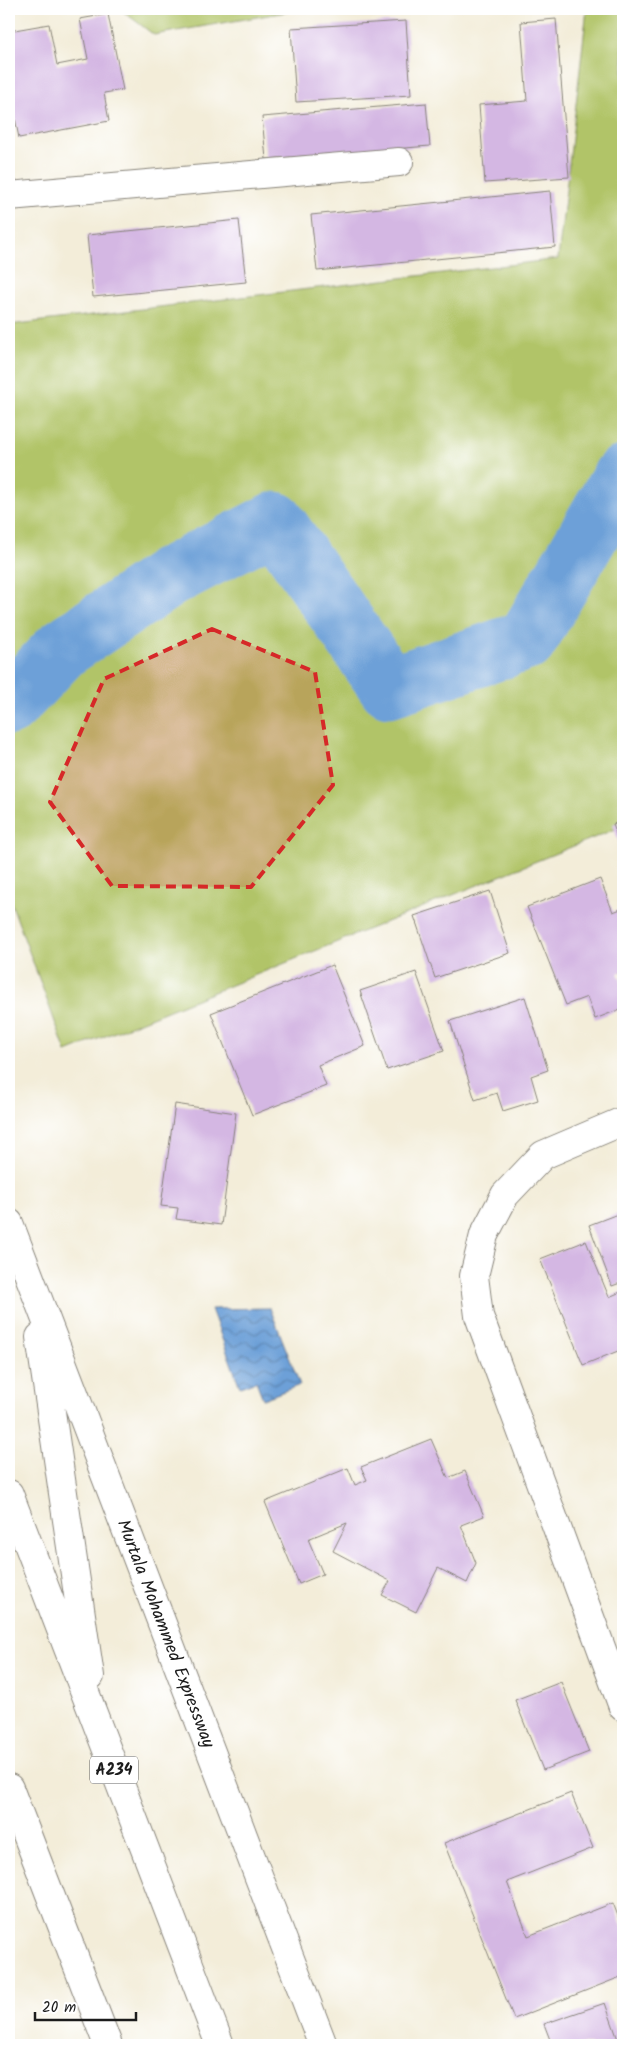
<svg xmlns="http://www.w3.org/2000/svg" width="632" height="2054" viewBox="0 0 632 2054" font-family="Kalam,sans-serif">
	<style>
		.grass { fill: #b1c468; stroke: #667042 }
		.water { fill: url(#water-waves); stroke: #445e7a }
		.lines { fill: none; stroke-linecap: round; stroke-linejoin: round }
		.river { stroke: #6da0d8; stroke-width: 61 }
		.building { fill: #d4b7e3 }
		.minor-casing { stroke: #88847a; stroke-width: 30 }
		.highway-casing { stroke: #88847a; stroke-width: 30 }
		.minor { stroke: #fff; stroke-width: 28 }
		.highway { stroke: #fff; stroke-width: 28 }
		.marked { fill: #d62828; fill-opacity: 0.2; stroke: #d62828; stroke-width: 4; stroke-dasharray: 10 6; stroke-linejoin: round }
		.labels { text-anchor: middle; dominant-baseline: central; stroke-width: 4; stroke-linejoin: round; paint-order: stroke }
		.shield { fill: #fff; stroke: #606060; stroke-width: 1 }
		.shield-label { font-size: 16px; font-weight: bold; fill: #1c1c1c }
		.street-label { font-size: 18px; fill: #1c1c1c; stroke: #fff }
	</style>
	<defs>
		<pattern id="water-waves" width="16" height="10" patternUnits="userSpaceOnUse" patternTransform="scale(1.25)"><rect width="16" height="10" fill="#6da0d8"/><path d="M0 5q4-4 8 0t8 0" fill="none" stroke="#5982ae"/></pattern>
	</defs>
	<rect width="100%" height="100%" fill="#fff"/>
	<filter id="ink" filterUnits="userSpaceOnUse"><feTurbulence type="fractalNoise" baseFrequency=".02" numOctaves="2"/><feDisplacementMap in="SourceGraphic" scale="10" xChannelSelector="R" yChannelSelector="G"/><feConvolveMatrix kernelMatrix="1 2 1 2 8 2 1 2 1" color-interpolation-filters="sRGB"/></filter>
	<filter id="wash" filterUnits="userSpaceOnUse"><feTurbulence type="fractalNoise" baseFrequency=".0096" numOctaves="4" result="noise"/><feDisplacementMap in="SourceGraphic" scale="20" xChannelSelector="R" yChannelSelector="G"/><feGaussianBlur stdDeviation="1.12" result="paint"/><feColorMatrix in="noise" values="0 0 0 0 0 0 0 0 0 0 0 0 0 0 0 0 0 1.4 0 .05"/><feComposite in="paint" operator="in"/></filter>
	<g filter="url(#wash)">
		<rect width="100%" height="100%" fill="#f3edd9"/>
		<path class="grass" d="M120,9H303L154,35Z
			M587,9H623V826L66,1052L9,897V325L558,259Z"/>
		<path class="water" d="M270,1308L300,1385L263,1399L256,1381L240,1387L211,1309Z"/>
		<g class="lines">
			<path class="river" d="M9,705L62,649L169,577L275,522L389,687L527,640L623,476"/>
		</g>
		<g id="blocks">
			<path class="building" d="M108,14L123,90L104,93L109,121L19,138L14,113L9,115V31L49,24L57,65L88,59L80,19Z
				M556,19L569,177L485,183L479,105L527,101L521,22Z
				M406,21L411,95L296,102L291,28Z
				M426,103L430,146L266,159L262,117Z
				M550,191L555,247L317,271L311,215Z
				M239,220L246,282L93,297L87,235Z
				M623,821V857L613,824Z
				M600,879L613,912L621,909L623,914V971L618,973L623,986V1008L595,1019L587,997L566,1005L527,907Z
				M490,891L510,953L435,978L414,916Z
				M332,965L365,1046L318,1065L326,1086L252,1115L211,1013Z
				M416,972L444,1051L387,1070L360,991Z
				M525,997L548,1070L531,1076L538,1100L503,1111L497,1093L475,1100L450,1021Z
				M175,1104L236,1113L221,1225L176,1219L178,1208L161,1206Z
				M623,1212V1282L612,1286L589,1225Z
				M586,1241L609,1297L623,1291V1349L583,1365L540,1259Z
				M431,1439L448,1478L465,1471L484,1516L461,1525L476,1563L467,1583L438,1568L416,1612L382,1595L390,1581L333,1551L347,1523L308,1539L323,1574L299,1584L265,1502L348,1468L355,1485L367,1480L361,1467Z
				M561,1682L589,1752L543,1770L515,1700Z
				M571,1793L593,1848L507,1882L528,1936L613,1903L623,1929V1976L514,2019L444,1843Z
				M605,2003L620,2045H552L544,2024Z"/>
		</g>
	</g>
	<g filter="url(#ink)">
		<use href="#blocks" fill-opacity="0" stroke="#88847a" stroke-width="1"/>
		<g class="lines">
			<g class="minor-casing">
				<path id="minor" d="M9,196L399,162
					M623,1121L543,1155L505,1195L484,1235L474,1276L479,1316L623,1707"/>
			</g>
			<g class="highway-casing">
				<path id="highway" d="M9,1223L323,2045
					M40,1337L90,1676
					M9,1494L220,2045
					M9,1788L108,2045"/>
			</g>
			<use href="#minor" class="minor"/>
			<use href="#highway" class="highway"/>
		</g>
	</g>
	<path class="marked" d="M212,629L315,672L333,785L251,887L112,886L50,802L104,679Z"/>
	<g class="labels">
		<rect class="shield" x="90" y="1756.5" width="48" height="27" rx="4"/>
		<g class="shield-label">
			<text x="114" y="1770">A234</text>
		</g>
		<g class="street-label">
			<text transform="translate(165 1634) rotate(69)">Murtala Mohammed Expressway</text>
		</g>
	</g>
	<rect width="632" height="2054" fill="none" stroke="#fff" stroke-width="30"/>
	<path d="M35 2012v8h101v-8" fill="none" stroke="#1c1c1c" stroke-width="2.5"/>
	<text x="42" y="2012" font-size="15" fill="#1c1c1c" stroke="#ffffff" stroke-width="4" paint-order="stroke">20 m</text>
</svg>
